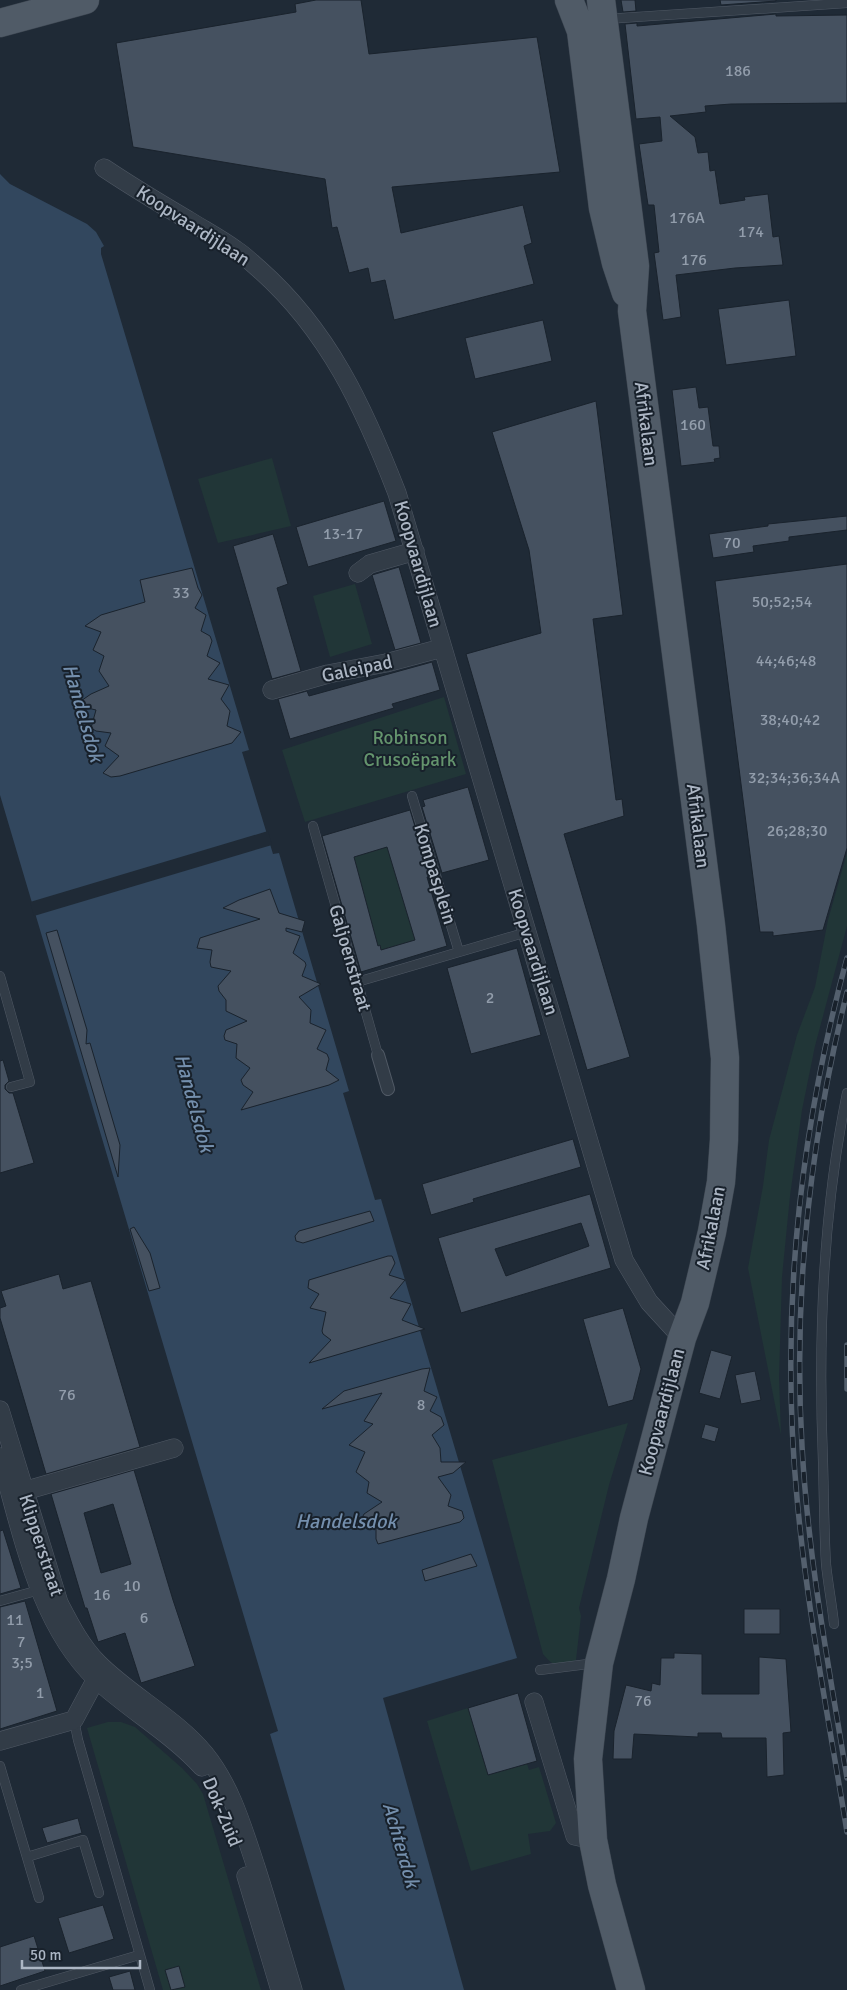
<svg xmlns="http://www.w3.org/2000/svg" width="847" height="1990" viewBox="0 0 847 1990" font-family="Signika,sans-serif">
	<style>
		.green { fill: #213637 }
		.water { fill: #32475e }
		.pier { fill: #1f2a36 }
		.building { fill: #455160; stroke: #1a232d; fill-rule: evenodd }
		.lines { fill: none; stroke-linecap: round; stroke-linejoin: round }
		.service-casing { stroke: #505965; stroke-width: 10 }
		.pedestrian-casing { stroke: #505965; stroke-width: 14 }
		.minor-casing { stroke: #505965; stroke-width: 19 }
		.primary-casing { stroke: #3c4550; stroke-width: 29 }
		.service { stroke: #323c47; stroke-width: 9 }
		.pedestrian { stroke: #323c47; stroke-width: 12 }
		.minor { stroke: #323c47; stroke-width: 18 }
		.primary { stroke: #505b67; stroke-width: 28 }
		.rail-casing { stroke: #54606e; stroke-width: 5.5 }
		.rail { stroke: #18212b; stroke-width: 4; stroke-dasharray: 11; stroke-linecap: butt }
		.labels { text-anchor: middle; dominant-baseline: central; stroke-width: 4; stroke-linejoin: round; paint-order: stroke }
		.number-label { font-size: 16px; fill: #929dab }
		.street-label { font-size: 19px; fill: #acb6c4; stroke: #18212b }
		.park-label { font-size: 19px; fill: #64946d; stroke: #18212b }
		.water-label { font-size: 20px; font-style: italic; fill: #748fad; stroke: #18212b }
	</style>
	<rect width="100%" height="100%" fill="#1f2a36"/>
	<path class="green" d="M272,458L291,526L218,543L198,479Z
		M355,584L372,644L330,657L313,596Z
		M444,697L466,774L305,822L282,750Z
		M407,841L415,940L391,947L394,957L384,959L380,946H378L354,857Z
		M847,853V926L815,1046L802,1110L790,1196L782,1277L779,1377L781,1435L748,1268L763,1186L769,1140L797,1035L815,987L828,920Z
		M628,1423L609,1485L579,1608L581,1616L576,1660C559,1666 555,1669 543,1654L492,1460Z
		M468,1708L488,1775L527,1764L529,1770L539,1767L556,1823L550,1831L528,1834L531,1854L471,1871L427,1721Z
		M108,1722H121L135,1727L182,1768L197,1784L203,1794L261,1990H163L87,1728Z"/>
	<path class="water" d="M0,174L10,184L87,224L96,232L104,246L101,248V254L249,750L242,752L273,854L279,853L349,1091L343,1093L375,1200L381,1199L517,1658L383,1698L464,1990H345L270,1734L278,1731L0,795Z"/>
	<path class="pier" d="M268,831L272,845L34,916L30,902Z"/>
	<path class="building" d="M316,0H361L369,54L537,37L560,172L392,187L401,233L523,205L532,243L524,246L534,284L394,320L385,280L371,283L368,268L349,273L337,227L332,228L325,179L133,147L116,43L296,12L295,4Z
		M621,0H635L636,11L623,12Z
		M720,0H776V1L721,5Z
		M776,14V16L847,15V103L731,104L705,106L706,112L670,116L695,137L698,153L708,152L710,171L715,170L720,204L745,200L744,197L768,194L773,237L779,236L783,265L735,268L676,275L681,317L663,320L654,253L659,252L654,205H648L639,144L662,141L660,117L636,119L625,24L637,23V26Z
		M789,300L796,356L726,365L718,309Z
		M543,320L552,361L475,379L465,338Z
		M696,387L699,408L708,407L713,446H719L720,458L714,459L715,462L681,466L672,390Z
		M596,401L623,615L593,619L616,800L622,799L624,816L564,834L630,1057L587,1070L466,654L541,633L529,550L492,432Z
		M384,501L396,541L308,567L296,527Z
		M847,516V530L789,537V541L753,546L754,552L713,558L709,534L768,526V524Z
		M273,534L288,584L277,588L301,671L272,679L233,546Z
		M847,564V848L823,930L773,936V932H760L715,581Z
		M399,567L421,643L395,650L372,575Z
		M192,568L198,588L202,595L195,608L206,615L201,631L210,636L212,641L207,656L220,663L208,679L229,685L221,699L230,711L227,726L241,732L232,743L120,776L111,777L103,773L119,756L105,746L111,733L96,731L91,728L96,710L75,705L91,694L109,686L99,671L104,656L93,650L101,632L85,626L101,615L145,602L140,580Z
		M432,662L440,690L392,704L394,708L290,739L278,699L307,691L309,696Z
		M468,787L489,860L442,873L422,807L425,806L423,800Z
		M410,810L430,876L427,877L447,946L361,972L322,836ZM387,847L415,940L381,950L380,945L378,946L354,857Z
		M270,889L279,913L305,921L302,932L286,928V931L300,936L293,953L305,962L306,965L302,976L321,984L299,997L311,1010L310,1023L326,1030L317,1049L327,1054L329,1059L326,1070L339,1080L329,1085L241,1110L253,1092L243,1085L241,1080L250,1068L236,1058L237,1044L225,1040L224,1036L226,1030L247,1021L226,1011V1000L219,991L218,986L231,971L211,967L210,962L212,950L197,948L200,938L260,919L223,908L239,900Z
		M57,930L87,1030L86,1044L90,1043L120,1145L118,1177L46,933Z
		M517,948L541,1035L471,1054L447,968Z
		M3,1060L9,1081L5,1085V1089L9,1093H13L34,1163L0,1173V1061Z
		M573,1139L581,1167L473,1199L474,1202L431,1215L422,1184Z
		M590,1194L611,1268L461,1313L438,1238ZM581,1223L589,1246L506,1276L495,1249Z
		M370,1211L374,1221L303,1243L296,1241L295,1236L299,1231Z
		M134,1227L150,1253L160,1288L149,1291L130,1229Z
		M388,1256H392L395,1263L389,1275L405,1280L390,1298L411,1304L402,1320L425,1329L309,1363L331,1340L323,1334L322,1331L326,1312L310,1308L319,1294L308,1288L309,1280Z
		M59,1274L63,1289L91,1281L140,1447L46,1474L0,1318V1308L6,1306L1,1291Z
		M623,1308L641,1369L633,1400L608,1407L583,1319Z
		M711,1350L732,1356L720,1399L699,1393Z
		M430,1368L424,1391L437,1397L430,1411L441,1417L444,1425L432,1435L440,1448L441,1462H466L453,1473L438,1477L451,1495L448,1506L462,1511L464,1518L460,1522L378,1544L376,1539V1524L367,1525L363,1522L362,1518L364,1514L382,1502L367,1493L369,1482L356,1472L365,1452L349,1445L373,1424L364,1421L382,1393L322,1409L344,1391L422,1369Z
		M755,1371L761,1400L741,1404L735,1375Z
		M705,1424L719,1428L715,1442L701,1438Z
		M134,1470L173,1600L195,1666L141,1683L125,1633L98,1642L87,1608H85L51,1494ZM113,1504L131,1564L101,1573L84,1513Z
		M3,1530L21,1588L0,1594V1531Z
		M471,1554L477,1566L425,1581L422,1570Z
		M25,1601L57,1711L0,1729V1607Z
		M744,1609H780V1634H744Z
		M674,1653L702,1654V1694H759V1657L786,1659L791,1732L783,1733L784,1775L767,1777L766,1738H722L721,1733H698V1737L634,1734L632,1759H613L614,1731L626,1685L651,1691L652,1683L660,1685L661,1658H674Z
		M518,1693L537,1761L488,1775L468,1708Z
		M78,1818L82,1833L47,1843L42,1828Z
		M103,1905L114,1939L69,1953L58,1918Z
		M34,1936L45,1971L0,1986V1947Z
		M179,1966L185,1987L171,1990L165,1970Z
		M130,1971L135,1990H113L109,1977Z"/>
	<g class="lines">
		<g class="service-casing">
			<path id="service" d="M606,19L847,3
				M412,796L459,952
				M313,826L378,1055
				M0,976L30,1082L11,1087
				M357,982L527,932
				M0,1601L39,1590
				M834,1624C832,1604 828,1584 826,1564C824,1530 824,1496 823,1462C818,1339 822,1215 847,1093
				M540,1670L596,1663
				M74,1720L78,1740L150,1990
				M0,1766L39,1898
				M27,1857L83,1840L99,1893
				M21,1990L139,1955"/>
		</g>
		<g class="pedestrian-casing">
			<path id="pedestrian" d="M378,1055L388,1089"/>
		</g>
		<g class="minor-casing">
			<path id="minor" d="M104,168C131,186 159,203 188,220C204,230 221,239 236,250C244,255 252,263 259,269C329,331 364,408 397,493L624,1260L649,1302L682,1338
				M358,573L370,564L415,551
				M272,690L328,674L386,663L442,648
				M0,1410L59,1603C70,1624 81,1646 98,1663C131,1696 175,1718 205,1754C231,1786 243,1828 256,1867C269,1908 281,1949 293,1990
				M0,1457C22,1532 38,1623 96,1679C129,1710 171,1733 202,1767
				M24,1491L174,1448
				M534,1702L575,1836L593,1840
				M0,1741L74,1720L96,1679L103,1670
				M246,1876L280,1990"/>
		</g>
		<g class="primary-casing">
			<path id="primary" d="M569,0L581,31L603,208L616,263L626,293
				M601,0L635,266L632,311L711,925L725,1058L724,1140L721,1182L712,1232L695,1303L682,1338L634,1518L621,1579L599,1663L588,1759L593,1840L602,1885L631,1990
				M0,23L85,0"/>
		</g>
		<use href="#service" class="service"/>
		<use href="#pedestrian" class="pedestrian"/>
		<use href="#minor" class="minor"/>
		<use href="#primary" class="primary"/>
		<g class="rail-casing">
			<path id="rail" d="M847,958C799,1134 780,1317 797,1498C807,1610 829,1721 847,1832
				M847,992C810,1141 793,1293 802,1446C808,1558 829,1668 847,1778
				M847,1345V1389"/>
		</g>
		<use href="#rail" class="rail"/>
	</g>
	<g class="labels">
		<g class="number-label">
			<text x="738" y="71">186</text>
			<text x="687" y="218">176A</text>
			<text x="751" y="232">174</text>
			<text x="694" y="260">176</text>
			<text x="693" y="425">160</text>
			<text x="343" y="534">13-17</text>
			<text x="732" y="543">70</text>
			<text x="181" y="593">33</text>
			<text x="782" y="602">50;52;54</text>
			<text x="786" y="661">44;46;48</text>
			<text x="790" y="720">38;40;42</text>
			<text x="794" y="778">32;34;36;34A</text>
			<text x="797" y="831">26;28;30</text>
			<text x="490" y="998">2</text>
			<text x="67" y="1395">76</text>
			<text x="421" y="1405">8</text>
			<text x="132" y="1586">10</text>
			<text x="102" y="1595">16</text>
			<text x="144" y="1618">6</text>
			<text x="15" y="1620">11</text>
			<text x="21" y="1642">7</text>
			<text x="22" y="1663">3;5</text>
			<text x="40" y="1693">1</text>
			<text x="643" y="1701">76</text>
		</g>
		<g class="street-label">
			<text transform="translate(193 226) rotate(33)">Koopvaardijlaan</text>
			<text transform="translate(646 424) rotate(83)">Afrikalaan</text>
			<text transform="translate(418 564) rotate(74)">Koopvaardijlaan</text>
			<text transform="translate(357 669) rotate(-12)">Galeipad</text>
			<text transform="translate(698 826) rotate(83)">Afrikalaan</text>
			<text transform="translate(435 874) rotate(73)">Kompasplein</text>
			<text transform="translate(533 952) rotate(73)">Koopvaardijlaan</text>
			<text transform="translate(350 958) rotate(74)">Galjoenstraat</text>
			<text transform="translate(711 1228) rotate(-79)">Afrikalaan</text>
			<text transform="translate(662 1412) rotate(-75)">Koopvaardijlaan</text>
			<text transform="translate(41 1545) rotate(72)">Klipperstraat</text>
			<text transform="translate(222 1812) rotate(67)">Dok-Zuid</text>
		</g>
		<g class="park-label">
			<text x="410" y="738">Robinson<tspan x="410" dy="22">Crusoëpark</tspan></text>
		</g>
		<g class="water-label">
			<text transform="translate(83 713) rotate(74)">Handelsdok</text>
			<text transform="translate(194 1103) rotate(75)">Handelsdok</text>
			<text x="346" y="1521">Handelsdok</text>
			<text transform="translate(401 1845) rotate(74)">Achterdok</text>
		</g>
	</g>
	<path d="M22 1960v8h118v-8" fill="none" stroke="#acb6c4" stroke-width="2.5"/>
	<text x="30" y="1960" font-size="15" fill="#acb6c4" stroke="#18212b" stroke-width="4" paint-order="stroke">50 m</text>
</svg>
